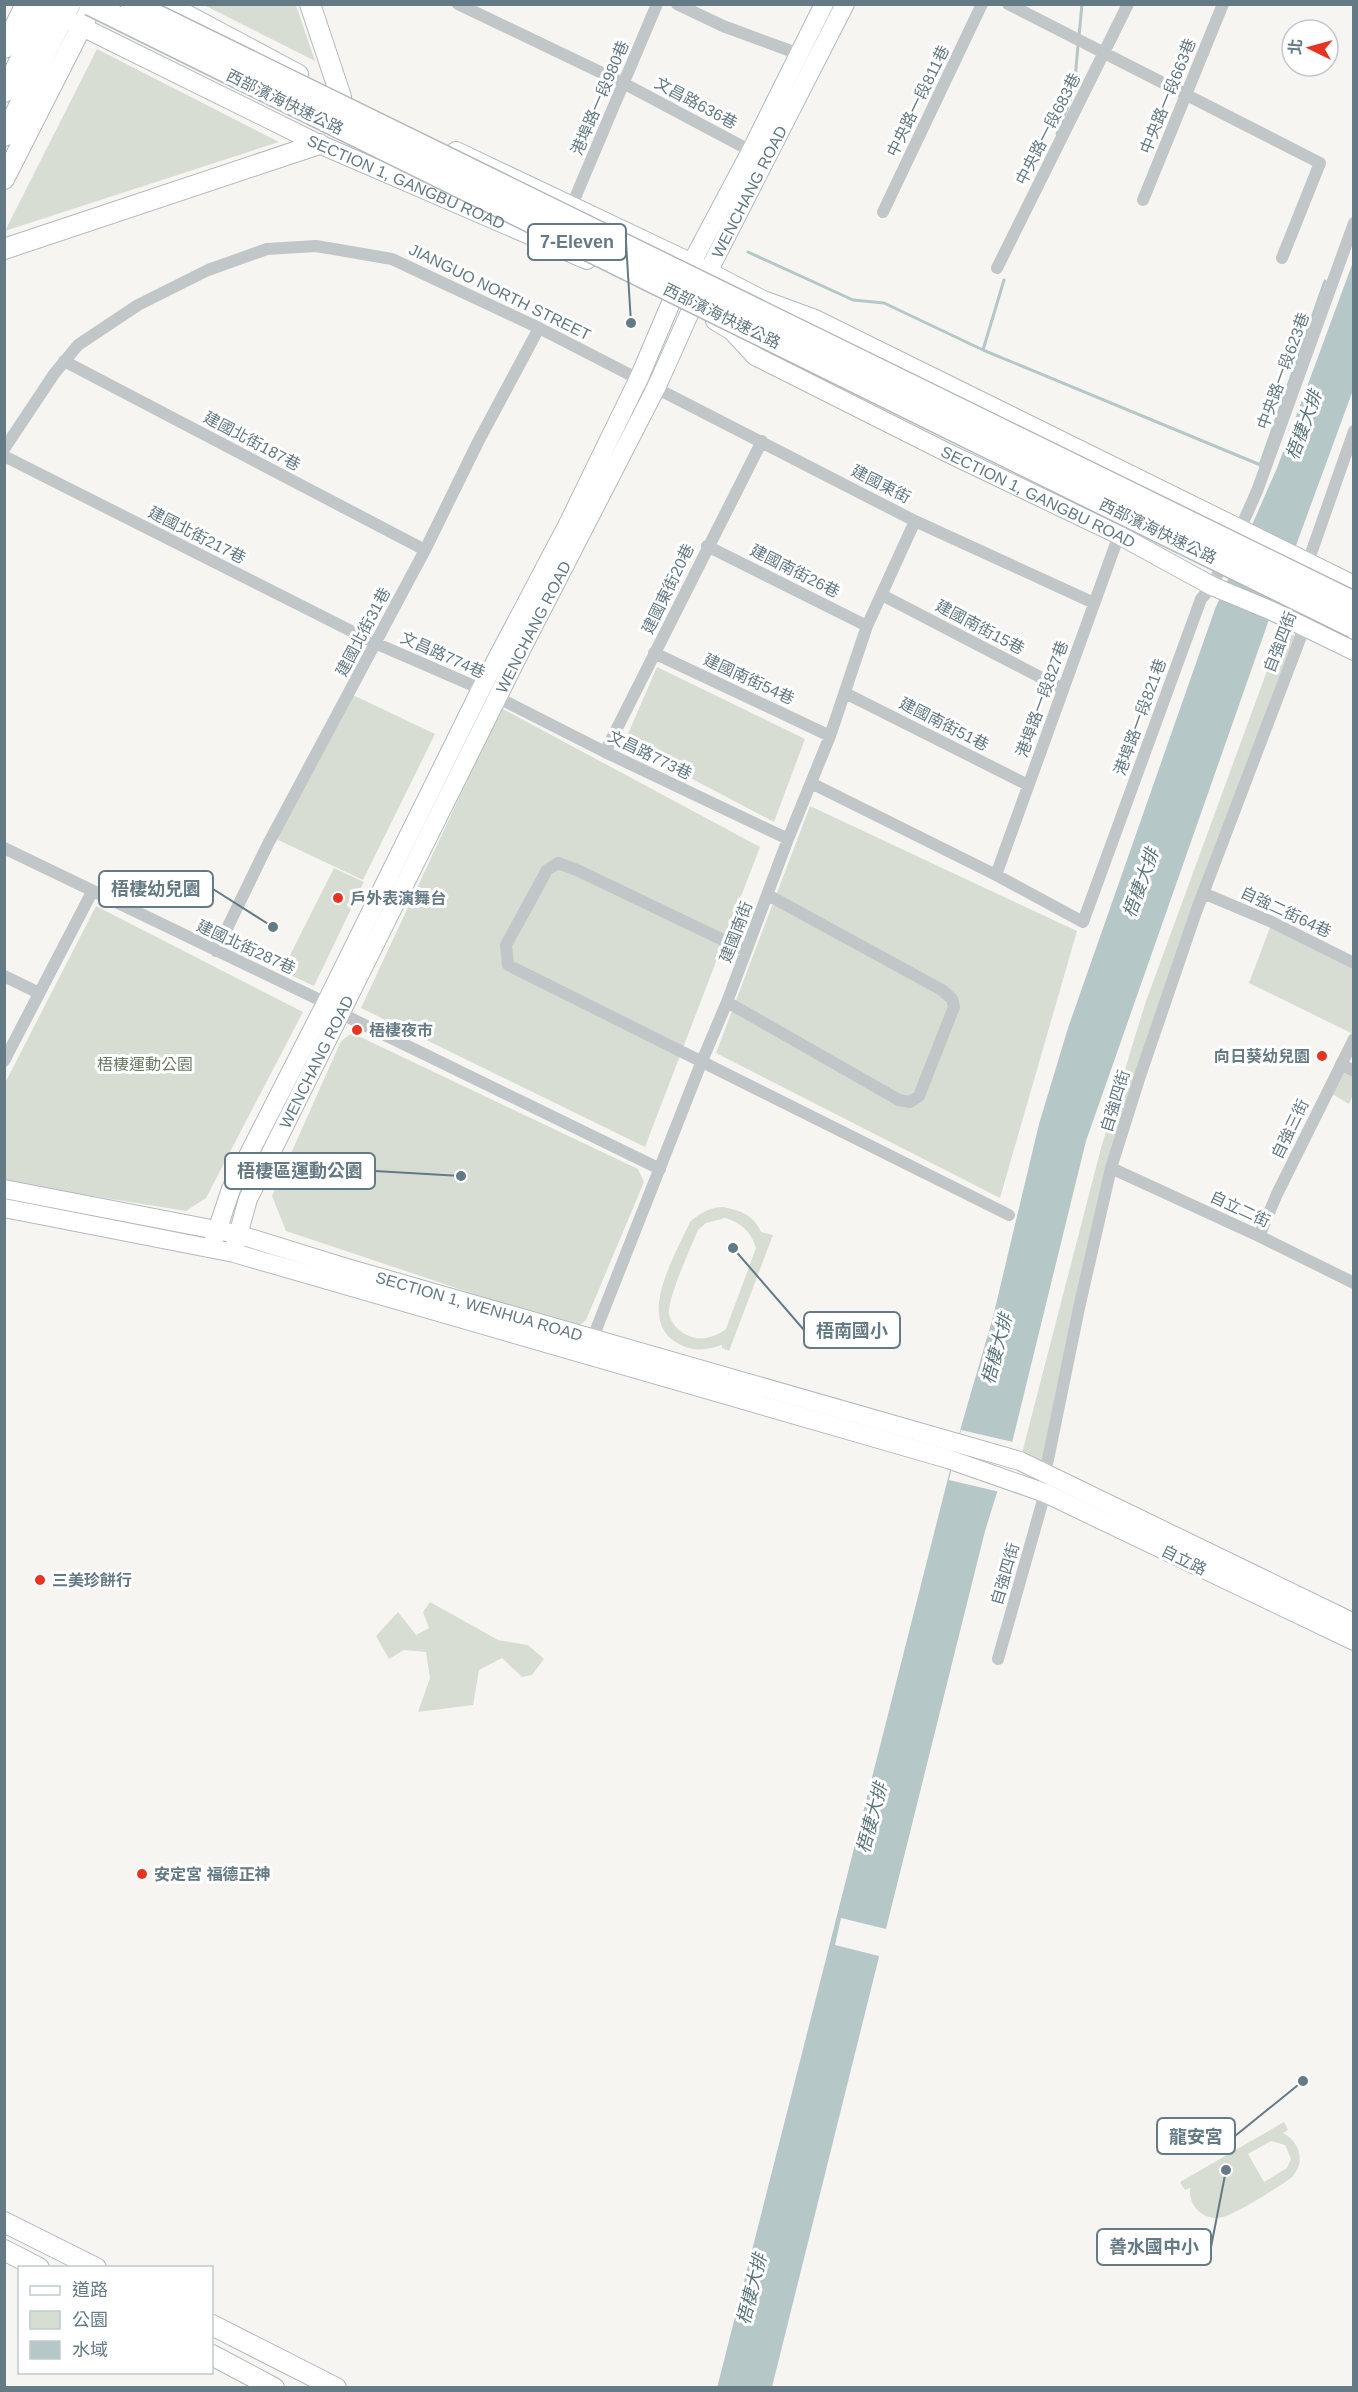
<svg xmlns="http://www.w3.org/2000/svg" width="1358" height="2392" viewBox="0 0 1358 2392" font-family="Helvetica,'Noto Sans TC',sans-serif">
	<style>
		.green { fill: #d8ddd3; fill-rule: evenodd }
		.water { fill: #b6c7c8 }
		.pier { fill: #f6f5f2 }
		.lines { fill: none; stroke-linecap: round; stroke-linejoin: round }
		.stream { stroke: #b6c7c8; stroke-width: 3 }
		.secondary-casing { stroke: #b3babd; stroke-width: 20 }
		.primary-casing { stroke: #b2b8bb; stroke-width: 22 }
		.street { stroke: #c1c6c8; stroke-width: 12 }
		.secondary { stroke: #fff; stroke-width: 18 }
		.primary { stroke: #fff; stroke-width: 20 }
		.highway-bridge-casing { stroke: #b4b8bb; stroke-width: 25; stroke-linecap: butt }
		.highway-bridge { stroke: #fff; stroke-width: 22 }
		.poi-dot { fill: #e73421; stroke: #fff; stroke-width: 2 }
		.labels { text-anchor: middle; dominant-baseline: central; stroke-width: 6; stroke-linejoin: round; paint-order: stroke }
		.street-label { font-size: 16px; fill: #647a84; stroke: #fff }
		.poi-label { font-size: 16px; font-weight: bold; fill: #647a84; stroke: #fff; text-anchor: start }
		.park-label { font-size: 16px; fill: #6b7b63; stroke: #fff }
		.water-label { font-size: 18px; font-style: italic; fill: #5a767a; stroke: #fff }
		.leader { fill: none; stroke: #647a84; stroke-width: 2 }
		.callout-dot { fill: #647a84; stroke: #fff; stroke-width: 2 }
		.callout { fill: #fff; stroke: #647a84; stroke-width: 2 }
		.callout-label { font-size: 18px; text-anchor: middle; font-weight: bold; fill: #647a84 }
	</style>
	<rect width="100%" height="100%" fill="#f6f5f2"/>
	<path class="green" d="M204,5H296L315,61Z
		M97,49L279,142L5,231Z
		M1283,627L1298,639L1117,1151L1045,1463L1020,1461L1101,1148L1145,1004Z
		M657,667L805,739L774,822L624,743Z
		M353,695L435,734L363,880L276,839Z
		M501,708L760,847L645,1147L361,1008Z
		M810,806L1077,931L1000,1198L716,1053Z
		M334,868L364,882L314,986L282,971Z
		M96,906L303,1012L206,1198L186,1211L5,1182L4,1085Z
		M1272,922L1353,965V1034L1249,983Z
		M352,1033L638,1169L644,1182L586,1320L576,1328L286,1231L272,1196L341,1041Z
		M1341,1064L1353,1071V1095L1349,1104L1327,1091Z
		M722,1207C740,1210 754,1215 761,1232L773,1235L729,1351L722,1348V1345C704,1351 690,1352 674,1341C637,1315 677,1252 690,1222C700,1213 709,1208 722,1207ZM725,1218C742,1223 751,1232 756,1248L726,1329C715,1337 701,1342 687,1335C679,1332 671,1323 669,1314C667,1299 691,1247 698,1230L706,1223Z
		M430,1602L498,1640L528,1645L544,1659L532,1675L522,1677L502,1658L479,1670L473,1705L418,1712L430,1678L426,1652L404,1650L389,1659L376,1636L398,1612L416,1635L429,1628L423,1612Z
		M1284,2122L1288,2130L1283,2133C1300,2142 1306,2162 1292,2177C1281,2186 1235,2214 1223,2217C1204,2222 1188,2206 1190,2188L1185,2190L1180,2182ZM1271,2141L1285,2145L1291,2159L1287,2168L1264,2182L1248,2154Z"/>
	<path class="water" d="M1353,262V390L1272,611L1086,1141L1010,1451L985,1531L772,2387L717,2388L961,1427L993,1317L1039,1124L1068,1028L1215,609L1277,468Z"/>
	<path class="pier" d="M961,1430L1013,1442L1000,1492L949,1480Z
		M841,1918L890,1930L883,1957L835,1945Z"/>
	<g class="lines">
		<path class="stream" d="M1079,36L1082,4
			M1057,134L1074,91L1078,45
			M748,252L853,300L884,303L983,350L1263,466
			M983,350L1004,280
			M1260,465L1325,281"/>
		<g class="secondary-casing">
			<g id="secondary">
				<path d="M168,4L299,74"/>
				<path id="s1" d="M68,20L319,144L587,260"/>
				<path d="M456,151L692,263L763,300L815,319L1354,585"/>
				<path id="s2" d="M715,321L732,331L755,356L946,452L1119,535L1212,586L1272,611L1354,651"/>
				<path id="s3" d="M4,1189L237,1234L347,1268L1020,1461L1354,1623"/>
				<path d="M4,1208L234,1253L948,1459L1045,1493L1354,1641"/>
				<path d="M214,1240L231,1189L326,1003L481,689L567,526L639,378L673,298L751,151L824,4"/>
				<path id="s4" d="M235,1246L248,1199L522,648L656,388L708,272L845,4"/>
			</g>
		</g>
		<g class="primary-casing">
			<path id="primary" d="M310,4L341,97
				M4,48L26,4
				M4,92L48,4
				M4,136L70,4
				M4,179L93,4
				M4,249L319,144
				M4,2222L96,2268
				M4,2250L39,2268
				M212,2325L336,2388
				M212,2355L274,2388"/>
		</g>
		<path class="street" d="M458,4L625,84L751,151
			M677,4L723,26L799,54
			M1008,4L1320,163L1282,258
			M1143,200L1223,4
			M572,205L657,4
			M883,212L982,4
			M997,268L1128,4
			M64,361L425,550
			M4,449L54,374L78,345L138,305L208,270L267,249L316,246L392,259L539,328L915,521L1094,603
			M4,456L375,643L481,689L605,752L788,839
			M1237,536L1257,491L1354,223
			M707,546L867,626
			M1308,562L1354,431
			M882,595L1063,689
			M654,653L830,736
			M845,693L1028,785
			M605,752L762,441
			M811,783L996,875L1083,922L1201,599L1212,586L1225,559
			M4,848L326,1003L342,1014L660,1169
			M996,875L1119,535
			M1203,893L1272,922L1354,963
			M216,951L268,844L425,550L478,442L539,328
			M746,951L577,870L558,863L547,870L506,945L508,965L1009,1215
			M4,976L39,993
			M727,1002L899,1100L910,1102L919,1096L954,1007L952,999L942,990L768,895
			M4,1061L92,892
			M1341,1064L1354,1071
			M1111,1168L1259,1236L1354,1283
			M1259,1236L1277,1194L1354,1039
			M590,1345L702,1061L727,1002L788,839L830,736L867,626L915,521
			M998,1659L1045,1493V1474L1079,1308L1111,1168L1140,1076L1196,912L1314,602"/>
		<use href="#secondary" class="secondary"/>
		<use href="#primary" class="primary"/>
		<g class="highway-bridge-casing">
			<path id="highway-bridge" d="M90,4L1354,627
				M132,4L1354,603"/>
		</g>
		<use href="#highway-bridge" class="highway-bridge"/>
	</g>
	<g class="poi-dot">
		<circle cx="338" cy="898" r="6"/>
		<circle cx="357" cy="1030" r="6"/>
		<circle cx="1322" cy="1056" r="6"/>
		<circle cx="40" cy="1580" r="6"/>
		<circle cx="142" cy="1874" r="6"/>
	</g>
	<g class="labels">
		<g class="street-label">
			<text transform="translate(1168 96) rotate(-68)">中央路一段663巷</text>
			<text transform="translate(600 98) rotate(-67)">港埠路一段980巷</text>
			<text transform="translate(918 101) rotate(-64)">中央路一段811巷</text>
			<text transform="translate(285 102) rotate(26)">西部濱海快速公路</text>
			<text transform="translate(696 103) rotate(28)">文昌路636巷</text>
			<text transform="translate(1048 129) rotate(-63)">中央路一段683巷</text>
			<text stroke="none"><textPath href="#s1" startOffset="375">SECTION 1, GANGBU ROAD</textPath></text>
			<text stroke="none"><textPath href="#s4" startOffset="1174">WENCHANG ROAD</textPath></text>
			<text transform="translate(500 292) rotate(26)">JIANGUO NORTH STREET</text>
			<text transform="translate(722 316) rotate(26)">西部濱海快速公路</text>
			<text transform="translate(1283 371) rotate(-70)">中央路一段623巷</text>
			<text transform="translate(252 441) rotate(28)">建國北街187巷</text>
			<text transform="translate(881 484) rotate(27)">建國東街</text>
			<text stroke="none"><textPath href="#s2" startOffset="370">SECTION 1, GANGBU ROAD</textPath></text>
			<text transform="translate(1158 531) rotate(26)">西部濱海快速公路</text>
			<text transform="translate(197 535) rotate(27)">建國北街217巷</text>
			<text transform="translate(795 571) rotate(27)">建國南街26巷</text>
			<text transform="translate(668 589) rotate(-64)">建國東街20巷</text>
			<text stroke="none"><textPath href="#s4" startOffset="688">WENCHANG ROAD</textPath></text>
			<text transform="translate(980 627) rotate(28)">建國南街15巷</text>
			<text transform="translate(363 632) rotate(-62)">建國北街31巷</text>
			<text transform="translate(1280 642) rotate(-69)">自強四街</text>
			<text transform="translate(443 655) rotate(24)">文昌路774巷</text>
			<text transform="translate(749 679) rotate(25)">建國南街54巷</text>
			<text transform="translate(1042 699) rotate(-70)">港埠路一段827巷</text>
			<text transform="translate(1140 717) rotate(-70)">港埠路一段821巷</text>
			<text transform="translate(944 724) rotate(27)">建國南街51巷</text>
			<text transform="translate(650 755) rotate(26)">文昌路773巷</text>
			<text transform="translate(1286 912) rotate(25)">自強二街64巷</text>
			<text transform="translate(736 932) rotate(-69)">建國南街</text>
			<text transform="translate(246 947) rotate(25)">建國北街287巷</text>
			<text stroke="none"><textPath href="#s4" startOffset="202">WENCHANG ROAD</textPath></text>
			<text transform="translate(1115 1101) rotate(-73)">自強四街</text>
			<text transform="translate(1290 1129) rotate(-64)">自強三街</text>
			<text transform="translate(1240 1209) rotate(25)">自立二街</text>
			<text stroke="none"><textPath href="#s3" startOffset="490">SECTION 1, WENHUA ROAD</textPath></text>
			<text transform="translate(1184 1560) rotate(26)">自立路</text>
			<text transform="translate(1005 1574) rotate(-74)">自強四街</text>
		</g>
		<g class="poi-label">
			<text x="350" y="898">戶外表演舞台</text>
			<text x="369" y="1030">梧棲夜市</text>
			<text x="1310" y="1056" text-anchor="end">向日葵幼兒園</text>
			<text x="52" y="1580">三美珍餅行</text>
			<text x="154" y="1874">安定宮 福德正神</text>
		</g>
		<g class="park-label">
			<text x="145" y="1064">梧棲運動公園</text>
		</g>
		<g class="water-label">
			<text transform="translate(1304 425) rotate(-70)">梧棲大排</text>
			<text transform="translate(1141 883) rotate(-70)">梧棲大排</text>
			<text transform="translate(997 1349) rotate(-75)">梧棲大排</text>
			<text transform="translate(872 1818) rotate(-75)">梧棲大排</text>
			<text transform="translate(752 2289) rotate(-76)">梧棲大排</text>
		</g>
	</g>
	<path class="leader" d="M631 323L626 242M273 927L213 889M461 1176L375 1171M733 1248L804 1330M1303 2081L1235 2136M1226 2170L1211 2247"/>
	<g class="callout-dot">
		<circle cx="631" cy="323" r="6"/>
		<circle cx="273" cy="927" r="6"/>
		<circle cx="461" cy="1176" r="6"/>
		<circle cx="733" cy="1248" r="6"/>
		<circle cx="1303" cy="2081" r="6"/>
		<circle cx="1226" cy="2170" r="6"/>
	</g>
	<g class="callout">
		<rect x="528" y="224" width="98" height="36" rx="6"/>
		<rect x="99" y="871" width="114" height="36" rx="6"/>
		<rect x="225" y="1153" width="150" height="36" rx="6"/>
		<rect x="804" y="1312" width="96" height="36" rx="6"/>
		<rect x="1157" y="2118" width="78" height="36" rx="6"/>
		<rect x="1097" y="2229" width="114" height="36" rx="6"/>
	</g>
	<g class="callout-label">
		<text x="577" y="248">7-Eleven</text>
		<text x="156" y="895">梧棲幼兒園</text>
		<text x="300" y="1177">梧棲區運動公園</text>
		<text x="852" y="1337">梧南國小</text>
		<text x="1196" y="2143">龍安宮</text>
		<text x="1154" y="2253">善水國中小</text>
	</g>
	<rect width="1358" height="2392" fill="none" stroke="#647a84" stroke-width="12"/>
	<rect x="18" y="2266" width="195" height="108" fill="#ffffff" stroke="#c1cace" stroke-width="1.5"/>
	<rect x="30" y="2286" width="30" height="9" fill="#ffffff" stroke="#c1cace" stroke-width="1.5"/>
	<text x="72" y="2296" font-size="18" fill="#647a84">道路</text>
	<rect x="30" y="2311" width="30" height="18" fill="#d8ddd3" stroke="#c1cace" stroke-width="1.5"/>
	<text x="72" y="2326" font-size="18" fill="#647a84">公園</text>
	<rect x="30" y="2341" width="30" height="18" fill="#b6c7c8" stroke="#c1cace" stroke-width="1.5"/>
	<text x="72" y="2356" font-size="18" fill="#647a84">水域</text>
	<g transform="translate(1310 48) rotate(275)"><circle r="28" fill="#ffffff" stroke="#c1cace" stroke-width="1.5"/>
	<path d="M0-4.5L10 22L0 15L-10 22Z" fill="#e73421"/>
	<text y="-9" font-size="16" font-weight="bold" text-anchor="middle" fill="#647a84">北</text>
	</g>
</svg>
